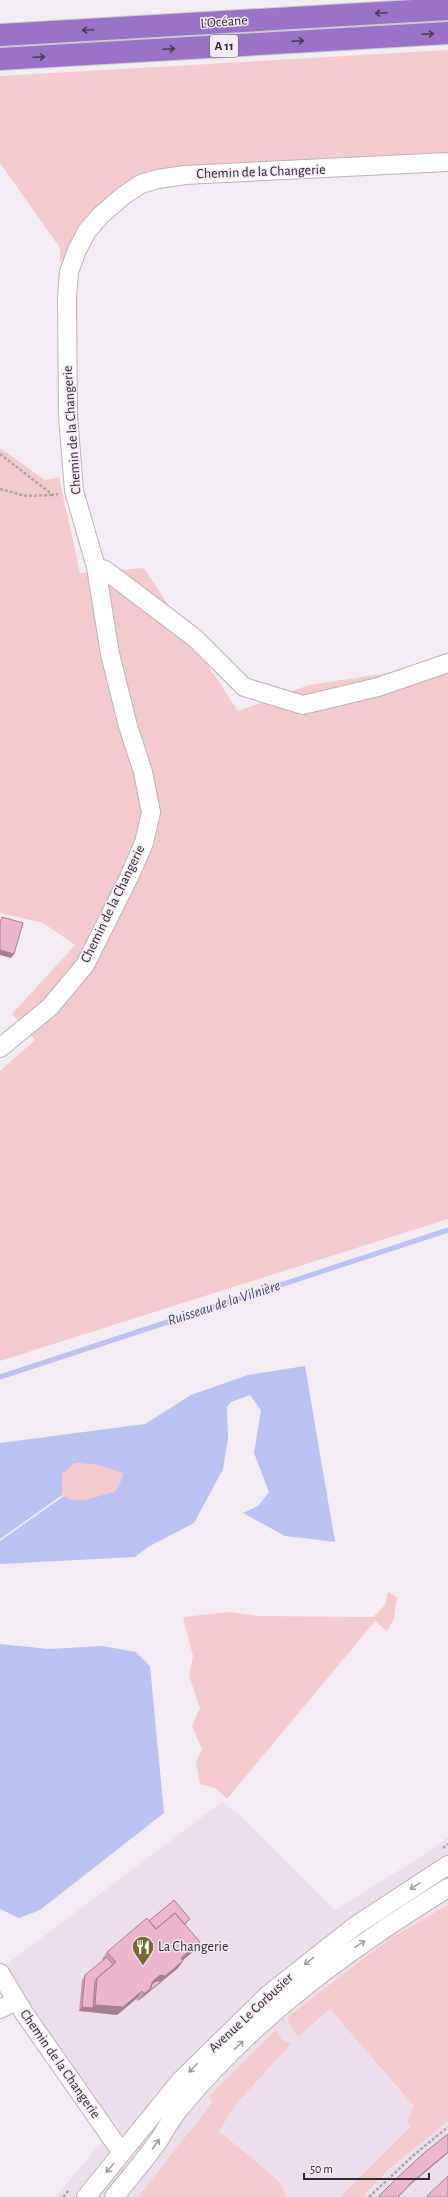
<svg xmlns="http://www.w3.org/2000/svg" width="448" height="2197" viewBox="0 0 448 2197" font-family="'Alegreya Sans',sans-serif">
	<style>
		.built { fill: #ecdeea }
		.green { fill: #f4cbcc }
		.water { fill: #bbc1f0 }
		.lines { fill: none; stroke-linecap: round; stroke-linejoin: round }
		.stream { stroke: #bbc1f0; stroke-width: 5 }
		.minor-casing { stroke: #bbb3ba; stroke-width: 20 }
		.highway-casing { stroke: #cdcccd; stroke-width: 24 }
		.path { stroke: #aca6ab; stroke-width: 2.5; stroke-dasharray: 3 2; stroke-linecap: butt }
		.minor { stroke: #fff; stroke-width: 18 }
		.highway { stroke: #9a73c8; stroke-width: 22 }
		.wall { fill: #ca9daf }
		.shaded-wall { fill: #a47f8e }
		.building { fill: #ebb6cb; stroke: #a47f8e }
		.oneway { stroke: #493d54 }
		.oneway2 { stroke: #a1a0a1 }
		.labels { text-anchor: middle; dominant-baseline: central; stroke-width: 3; stroke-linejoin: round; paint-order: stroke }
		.shield { fill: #f4ecf3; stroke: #696569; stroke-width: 1 }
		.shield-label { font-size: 13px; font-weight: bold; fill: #2e2b2e }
		.street-label { font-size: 14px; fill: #2e2b2e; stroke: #f4ecf3 }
		.poi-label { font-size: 14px; fill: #2e2b2e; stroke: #f4ecf3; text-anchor: start }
		.water-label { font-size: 15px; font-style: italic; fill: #444782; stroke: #f4ecf3 }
	</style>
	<rect width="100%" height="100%" fill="#f4ecf3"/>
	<path class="built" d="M222,1802L243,1818L335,1910L424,1855L448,1837V2197H55L110,2132L0,1969Z"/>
	<path class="green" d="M448,50V155L130,184L60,262V248L0,163V76Z
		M0,448L45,480L59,477L80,573L144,568L238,711L309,685L448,664V1219L0,1361V1071L35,1040L12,1014L75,945L43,923L0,913Z
		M75,1463L99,1465L123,1472L120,1483L115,1492C98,1494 78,1508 62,1495V1474Z
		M388,1592L397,1597L394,1619L387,1631L375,1621L227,1799L215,1788L200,1784L196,1762L202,1749L192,1726L200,1708L189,1676L193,1656L183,1617L230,1612L260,1616L373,1617L385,1605Z
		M448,1905V2121L389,2169L362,2197H340L411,2126L407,2121L414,2106L330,2009L298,2037L289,2024L288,2017L384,1943H386V1941Z
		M276,2030L282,2040L291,2044L235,2105L219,2131L280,2182L286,2197H138L213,2102L208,2097Z"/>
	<path class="water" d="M305,1366L335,1542L285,1536L243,1513L258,1506L269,1492L254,1453L261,1410L250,1395L231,1402L227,1407L228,1438L223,1469L194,1523L148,1547L135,1557L0,1564V1541L64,1496C80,1507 98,1494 115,1492L120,1483L123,1473L99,1465L75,1463L62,1474V1495L0,1539V1443L145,1424L191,1395L248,1375Z
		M0,1644L49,1649L103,1646L136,1652L150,1666L164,1813L40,1910L19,1918L0,1909Z"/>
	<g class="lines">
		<path class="stream" d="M0,1377L448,1230"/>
		<g class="minor-casing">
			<path id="minor" d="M96,567L105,570L195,638L244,687L303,705L378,687L448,663
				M0,1048L50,1007L85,965L129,877L144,843L151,812L143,772L128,726L110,654L96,567L74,491L68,416L67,298L69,272L77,250L87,231L101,215L123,196L141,184L158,179L185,175L448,162
				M0,1973L24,2013L122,2153
				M0,2009L16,2001
				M86,2197L181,2080L269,1994L355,1926L448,1865
				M114,2197C129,2178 145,2160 159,2140C166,2129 172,2117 181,2107C255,2017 349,1949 448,1888"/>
		</g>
		<g class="highway-casing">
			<path id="highway" d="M0,35L448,9
				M0,59L448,33"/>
		</g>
		<path class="path" d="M0,454L53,495L58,494
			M0,489L26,496L52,495
			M443,1848L448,1844
			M63,2197L69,2190
			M369,2197L415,2154L448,2127"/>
		<use href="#minor" class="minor"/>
		<use href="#highway" class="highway"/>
	</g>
	<path class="wall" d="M149,1921L187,1923L185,1925L200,1942L195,1950L183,1960V1961L178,1968L138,2001L136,1999L117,2015L90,2012L79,2011L82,1980L85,1975L103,1960L102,1959L107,1952Z"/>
	<path class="shaded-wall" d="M0,950L14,954L11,958L0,955Z
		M200,1942L195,1950L176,1966L181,1958Z
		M183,1961L178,1968L138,2001L144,1994L151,1988L159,1983L148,1988L152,1982L160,1975Z
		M142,1991L136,1999L117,2015L90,2012L95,2005Z
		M82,2007L93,2008L90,2012L79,2011Z
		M448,2152V2153L410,2185L398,2197L411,2183Z"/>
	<path class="building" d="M2,917L23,923L14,954L0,950V922Z
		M174,1900L190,1919L184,1924L175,1913L156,1929L149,1921Z
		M175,1913L200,1942L181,1958L183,1961L165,1976L160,1975L152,1982L151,1988L144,1994L142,1991L123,2007L95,2005L97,1978L116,1962L107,1952L147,1918L156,1929Z
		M107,1957L113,1965L97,1978L95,1982L93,2008L82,2007L85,1975Z
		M156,1981H162L147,1993L151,1988V1985Z
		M448,2134V2152L411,2183L398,2197H378L397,2178L424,2153Z
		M448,2176V2197H426Z"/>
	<defs><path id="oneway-shaft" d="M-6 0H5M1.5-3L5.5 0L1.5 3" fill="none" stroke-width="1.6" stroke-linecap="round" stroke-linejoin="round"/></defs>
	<g class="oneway">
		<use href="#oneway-shaft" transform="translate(381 13) rotate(177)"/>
		<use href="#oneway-shaft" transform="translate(88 30) rotate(177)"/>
		<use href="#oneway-shaft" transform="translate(428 34) rotate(-3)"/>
		<use href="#oneway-shaft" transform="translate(298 41) rotate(-3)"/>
		<use href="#oneway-shaft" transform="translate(169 49) rotate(-3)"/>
		<use href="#oneway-shaft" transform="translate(39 57) rotate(-3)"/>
	</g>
	<g class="oneway2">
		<use href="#oneway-shaft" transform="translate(415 1886) rotate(148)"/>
		<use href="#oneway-shaft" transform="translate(360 1944) rotate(-34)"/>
		<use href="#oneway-shaft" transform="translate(309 1961) rotate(142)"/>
		<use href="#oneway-shaft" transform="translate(239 2045) rotate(-43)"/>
		<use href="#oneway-shaft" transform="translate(193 2068) rotate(134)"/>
		<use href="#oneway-shaft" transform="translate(156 2144) rotate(-54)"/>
		<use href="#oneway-shaft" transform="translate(110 2168) rotate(130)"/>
	</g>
	<defs>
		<g id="restaurant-pin" transform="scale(1.15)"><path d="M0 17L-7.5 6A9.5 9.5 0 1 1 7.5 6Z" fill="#796836" stroke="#f4ecf3"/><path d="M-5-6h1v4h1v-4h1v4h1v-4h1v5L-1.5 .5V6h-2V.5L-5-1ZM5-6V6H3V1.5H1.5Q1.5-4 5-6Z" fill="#fff"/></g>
	</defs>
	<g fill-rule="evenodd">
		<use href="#restaurant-pin" x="143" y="1947"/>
	</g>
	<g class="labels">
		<rect class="shield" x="210" y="35" width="28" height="22" rx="3"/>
		<g class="shield-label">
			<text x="224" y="46">A 11</text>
		</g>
		<g class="street-label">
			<text transform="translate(224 22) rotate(-4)">L’Océane</text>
			<text transform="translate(261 172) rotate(-2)">Chemin de la Changerie</text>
			<text transform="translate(72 430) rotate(-94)">Chemin de la Changerie</text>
			<text transform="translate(113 904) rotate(-64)">Chemin de la Changerie</text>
			<text transform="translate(251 2013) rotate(-43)">Avenue Le Corbusier</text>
			<text transform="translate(60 2064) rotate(55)">Chemin de la Changerie</text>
		</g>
		<g class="poi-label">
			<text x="158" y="1947">La Changerie</text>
		</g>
		<g class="water-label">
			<text transform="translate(224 1303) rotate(-18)">Ruisseau de la Vilnière</text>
		</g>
	</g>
	<path d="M304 2173v6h125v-6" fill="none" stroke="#2e2b2e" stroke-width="2"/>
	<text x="310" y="2173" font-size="12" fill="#2e2b2e" stroke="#f4ecf3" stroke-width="3" paint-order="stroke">50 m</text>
</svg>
